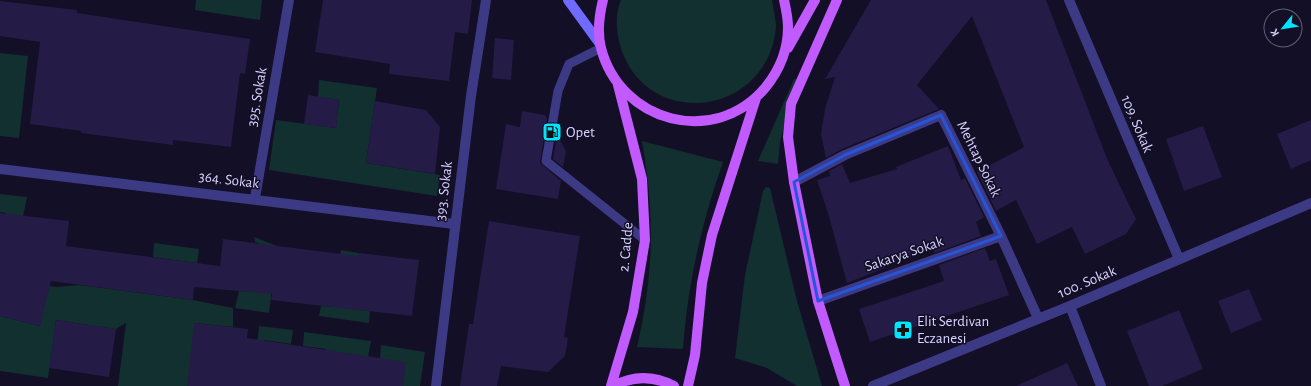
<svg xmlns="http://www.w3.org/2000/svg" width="1311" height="386" viewBox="0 0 1311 386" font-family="'Alegreya Sans',sans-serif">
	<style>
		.green { fill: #12302f }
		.building { fill: #241b47 }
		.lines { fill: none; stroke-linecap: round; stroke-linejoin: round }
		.service { stroke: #3d3a85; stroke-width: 9 }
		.minor { stroke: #3d3a85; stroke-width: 10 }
		.secondary { stroke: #6f6bff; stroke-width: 10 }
		.primary { stroke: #c25bff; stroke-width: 10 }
		.marked { fill: none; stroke: #2655da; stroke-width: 3; stroke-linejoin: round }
		.labels { text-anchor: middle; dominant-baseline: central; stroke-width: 3; stroke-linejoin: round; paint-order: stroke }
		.street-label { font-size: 15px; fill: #d9d4ff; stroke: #130f26 }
		.poi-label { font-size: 15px; fill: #d9d4ff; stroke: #130f26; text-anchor: start }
	</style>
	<rect width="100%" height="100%" fill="#130f26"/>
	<path class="green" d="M196,0H262L260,20L195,10Z
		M621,0H772C773,8 776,19 776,27C768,117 645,132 620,45C616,30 615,14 621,0Z
		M0,53L28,56L19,138L0,136Z
		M794,79H796L780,142L778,164L758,161Z
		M319,80L377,88L366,163L440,175L437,196L269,170L276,120L336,128L339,100L318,97Z
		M642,141L723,162C701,225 688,283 683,349L637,347C654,273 655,215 642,141Z
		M766,187L770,188L797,301L822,386H797L767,368L735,358L745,275L763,191Z
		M0,194L27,197L22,222L5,220L6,213L0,212Z
		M254,237L277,246L269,313L235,308L239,291L255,292L259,243L255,242Z
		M154,243L199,249L197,263L153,257Z
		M341,250L359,253L352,309L370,311L369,323L319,316L321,306L333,307Z
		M16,282L56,287L79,285L193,300L233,308V327L194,323V386H118L126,323L116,329L56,320L48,378L0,371V316L40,326Z
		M259,326L293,330L291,344L264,340L263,347L257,346Z
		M304,332L371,341L368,357L380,358L381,345L425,352L420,386H321L326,349L303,346Z"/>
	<path class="building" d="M323,0H472L468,34L455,32L449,81L389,74L390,64L315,52Z
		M871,0H1046L1108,161L1136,219L1126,234L1085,254L1072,227L1037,244L1016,200L996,211L977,172L1024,147L972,16L917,85L939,109L842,149L826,158L821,134L825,109L835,77L825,79Z
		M0,1L77,10V13L250,39L245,74L240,73L231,147L173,140V145L81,133L82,131L30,124L40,42L0,36Z
		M495,38L514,40L511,80L492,78Z
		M308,95L339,100L336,128L304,124Z
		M375,101L426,110L440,127L435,174L366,163Z
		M522,111L545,115L547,118L540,163L561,181L558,199L496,189L506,124L520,127Z
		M1311,120V160L1291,169L1277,134Z
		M1203,126L1222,177L1184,191L1166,139Z
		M557,135L566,151L563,167L553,159Z
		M948,146L961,180L965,178L984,217L976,222L981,236L935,253L933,249L926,251L883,264L885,268L847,283L828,213L817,180L830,176L829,171L842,164L850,183L897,169L896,167Z
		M0,213L69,221L66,246L220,266L223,239L358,256L359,253L419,260L412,316L271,300L272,294L194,287L193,300L51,281L40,326L0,316Z
		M489,221L580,236L564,337L568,338L565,356L548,372L501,366L497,386H460L469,324H473Z
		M985,248L990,261L996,259L1009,295L870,342L859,309L944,281L939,265Z
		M1249,289L1262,320L1231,333L1218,301Z
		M1179,310L1203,369L1162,386H1149L1127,331Z
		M56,320L116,329L109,377L49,368Z
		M194,323L248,329L247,338L406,362L403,386H187Z
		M1067,363L1078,386H1016Z"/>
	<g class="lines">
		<path class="service" d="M601,48L569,64L558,91L546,161L645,240"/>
		<path class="minor" d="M1069,0L1179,259
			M0,169L454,224
			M794,182L845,155L941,115L1001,236L1038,318
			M255,198L289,0
			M818,301L1001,236
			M1070,306L1101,386
			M436,386L471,96L486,0
			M873,386L1070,306L1311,203"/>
		<path class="secondary" d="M568,0L600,44"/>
		<path class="primary" d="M603,0C599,16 597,32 601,48C620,122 714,148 765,88C779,71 788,50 788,27C788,18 786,9 784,0
			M837,0L791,104L788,137L794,182L818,301L845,386
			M788,48L815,0
			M611,386L633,312L645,240L642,179L618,85
			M614,386C634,375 654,376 674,386
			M688,386L695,355L702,283L712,235L756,98"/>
	</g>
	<path class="marked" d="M941,115L1001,236L818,301L794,182L845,155Z"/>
	<defs>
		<g id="fuel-square" transform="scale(1)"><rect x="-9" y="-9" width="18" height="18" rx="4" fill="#00e5ff" stroke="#130f26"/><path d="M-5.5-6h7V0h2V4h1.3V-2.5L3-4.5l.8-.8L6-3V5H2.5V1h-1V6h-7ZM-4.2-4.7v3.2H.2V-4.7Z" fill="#111"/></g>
		<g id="pharmacy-square" transform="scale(1)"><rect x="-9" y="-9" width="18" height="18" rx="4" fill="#00e5ff" stroke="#130f26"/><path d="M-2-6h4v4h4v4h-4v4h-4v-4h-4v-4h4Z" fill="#111"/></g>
	</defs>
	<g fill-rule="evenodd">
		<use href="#fuel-square" x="552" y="132"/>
		<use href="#pharmacy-square" x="903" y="330"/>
	</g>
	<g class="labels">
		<g class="street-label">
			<text transform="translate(257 97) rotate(-80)">395. Sokak</text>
			<text transform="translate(1137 124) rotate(67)">109. Sokak</text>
			<text transform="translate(979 159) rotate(64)">Mehtap Sokak</text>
			<text transform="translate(229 180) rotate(7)">364. Sokak</text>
			<text transform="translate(444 191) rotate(-83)">393. Sokak</text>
			<text transform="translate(626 247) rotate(-85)">2. Cadde</text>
			<text transform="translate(904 254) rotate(-19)">Sakarya Sokak</text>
			<text transform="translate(1087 282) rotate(-23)">100. Sokak</text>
		</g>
		<g class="poi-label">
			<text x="566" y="132">Opet</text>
			<text x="917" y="321">Elit Serdivan<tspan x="917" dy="17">Eczanesi</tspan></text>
		</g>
	</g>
	<g transform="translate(1283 28) rotate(240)"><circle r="19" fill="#130f26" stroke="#625e7d"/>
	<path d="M0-3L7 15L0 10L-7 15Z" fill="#00e5ff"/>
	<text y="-6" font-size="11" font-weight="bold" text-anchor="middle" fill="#d9d4ff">K</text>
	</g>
</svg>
